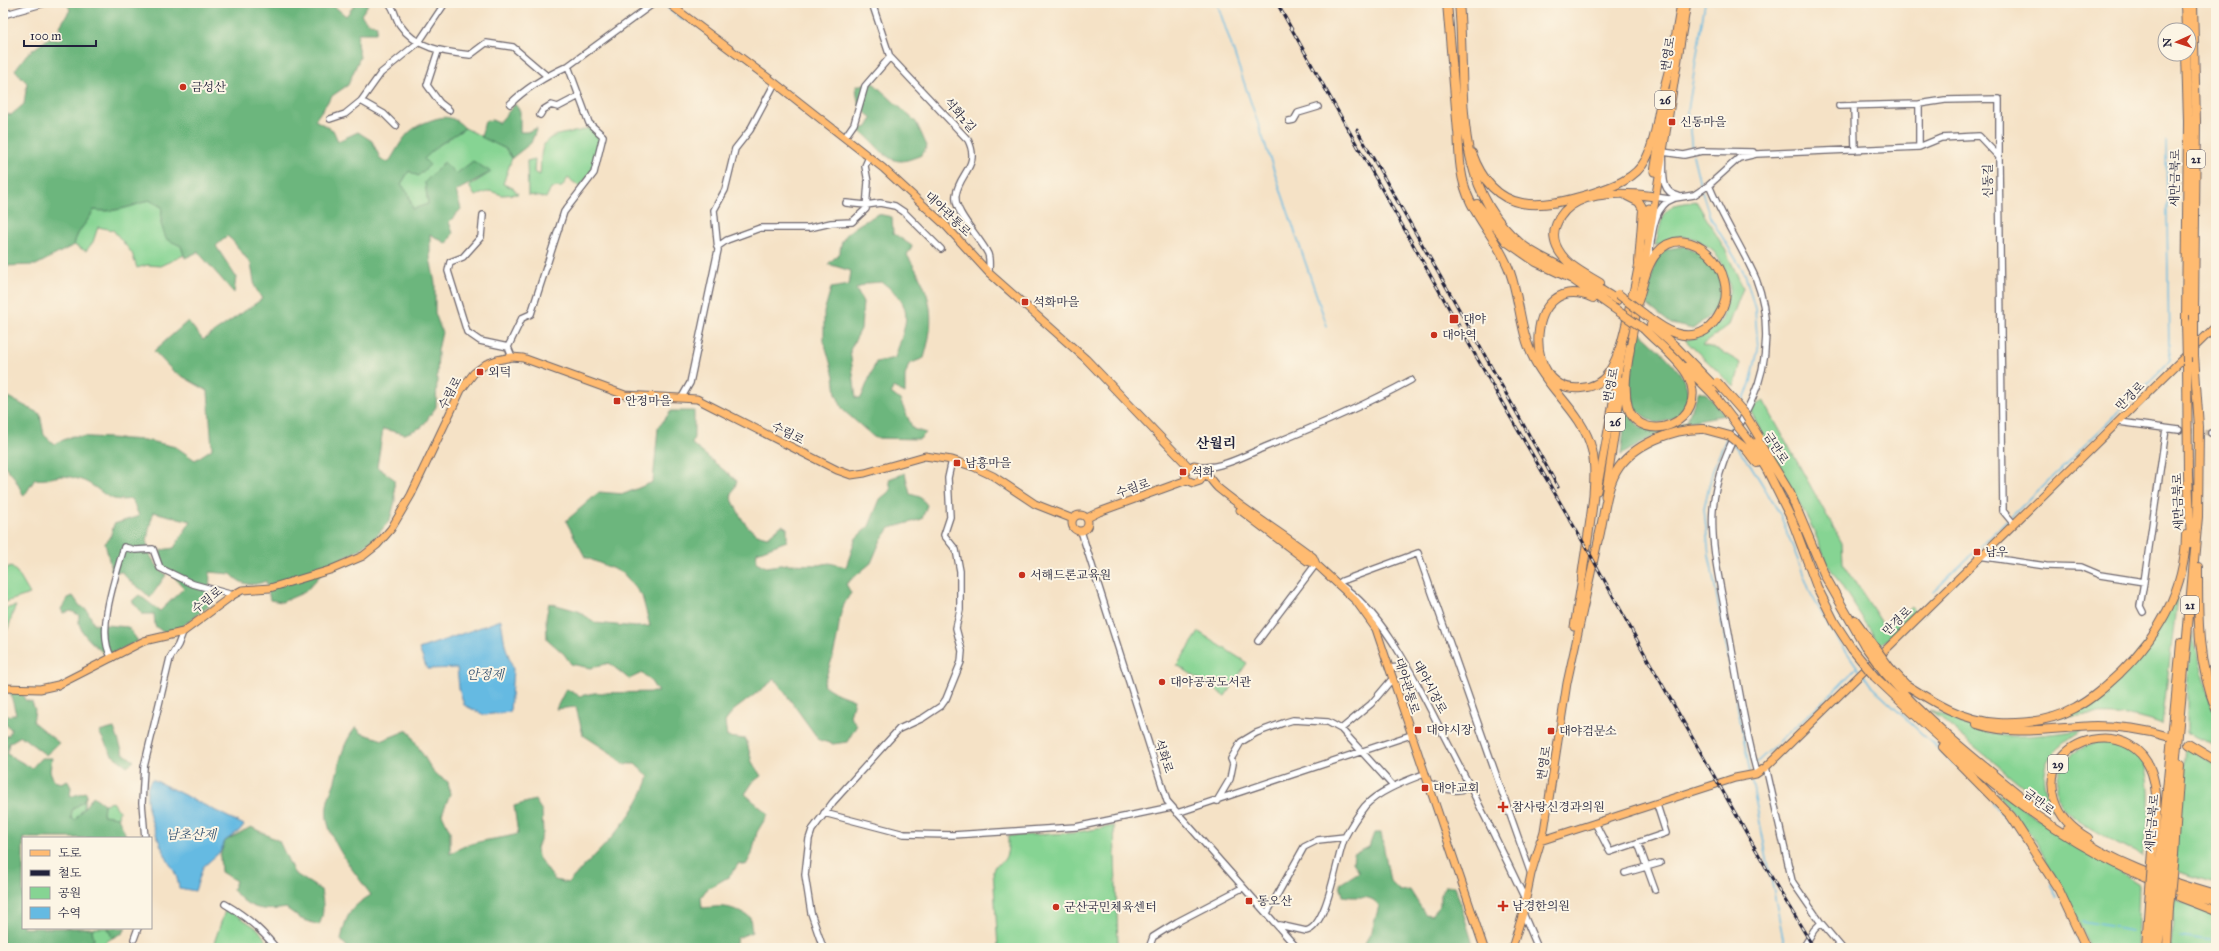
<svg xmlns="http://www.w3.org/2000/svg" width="2219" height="951" viewBox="0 0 2219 951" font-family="'IM FELL Great Primer','Noto Serif KR',serif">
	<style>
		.green { fill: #86d493; stroke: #547b67 }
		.forest { fill: #6cb67d; stroke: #476c5c; fill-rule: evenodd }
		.water { fill: #65bae2; stroke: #446e8e }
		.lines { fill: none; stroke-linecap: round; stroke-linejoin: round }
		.stream { stroke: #65bae2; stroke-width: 1.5 }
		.minor-tunnel { stroke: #cbbcaa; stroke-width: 5.5; stroke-dasharray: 5.5 3; stroke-linecap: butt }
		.minor-casing { stroke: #6c656c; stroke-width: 8 }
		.major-casing { stroke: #6c656c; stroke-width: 9 }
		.highway-casing { stroke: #6c656c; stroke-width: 10 }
		.minor { stroke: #fff; stroke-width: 5.5 }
		.major { stroke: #ffbb71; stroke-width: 7 }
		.highway { stroke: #ffbb71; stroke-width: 8 }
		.rail-casing { stroke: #22223b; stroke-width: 3 }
		.rail { stroke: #fcf5e5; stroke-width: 1.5; stroke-dasharray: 4.5; stroke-linecap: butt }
		.highway-bridge-casing { stroke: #6c656c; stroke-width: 10; stroke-linecap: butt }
		.highway-bridge { stroke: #ffbb71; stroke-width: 8 }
		.poi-dot { fill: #c8321e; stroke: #fcf5e5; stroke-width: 1.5 }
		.labels { text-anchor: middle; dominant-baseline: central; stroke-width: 4; stroke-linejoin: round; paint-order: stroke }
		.shield { fill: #fcf5e5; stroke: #63616e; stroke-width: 1 }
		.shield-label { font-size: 11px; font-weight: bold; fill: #22223b }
		.street-label { font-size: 12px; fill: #22223b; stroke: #fcf5e5 }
		.poi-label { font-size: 12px; fill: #22223b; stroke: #fcf5e5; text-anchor: start }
		.water-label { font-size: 13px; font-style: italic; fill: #395775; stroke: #fcf5e5 }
		.quarter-label { font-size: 14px; font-weight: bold; fill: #22223b; stroke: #fcf5e5 }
	</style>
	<rect width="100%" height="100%" fill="#fcf5e5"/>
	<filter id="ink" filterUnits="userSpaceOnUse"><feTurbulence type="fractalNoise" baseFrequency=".025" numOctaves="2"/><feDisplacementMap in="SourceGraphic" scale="8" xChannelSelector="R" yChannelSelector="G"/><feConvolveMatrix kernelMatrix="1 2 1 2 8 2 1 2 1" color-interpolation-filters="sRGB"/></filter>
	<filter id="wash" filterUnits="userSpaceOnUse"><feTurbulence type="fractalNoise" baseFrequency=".012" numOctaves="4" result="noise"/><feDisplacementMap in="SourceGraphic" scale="16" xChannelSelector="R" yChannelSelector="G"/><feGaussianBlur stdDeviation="0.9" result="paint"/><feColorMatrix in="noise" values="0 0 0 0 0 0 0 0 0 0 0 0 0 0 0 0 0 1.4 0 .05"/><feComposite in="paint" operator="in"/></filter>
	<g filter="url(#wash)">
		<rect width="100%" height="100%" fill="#f5e2c6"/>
		<path class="green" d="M590,127L600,140L592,170L580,187L568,178L562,187L551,188L546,198L528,195L527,161L535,159L534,172L540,175C541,167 540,154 543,147C550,129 576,136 590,127Z
			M465,128L506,149L512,158L503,184L513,188L518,194L502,195L490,191L475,196L469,186L491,172L456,174L444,163L425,182L428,204L413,209L408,193L401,184L409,171L418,176L423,159L439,145Z
			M149,200L162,207L161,224L181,246L184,255L160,266L147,265L137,268L132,253L113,230L98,227L93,242L86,251L74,245C77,230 87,223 94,210C113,213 131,207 149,200Z
			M1696,201L1726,251L1743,288L1729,325L1702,345L1717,349L1741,363L1734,387L1685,340L1703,336L1722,319L1730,288L1724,266L1712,249L1696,239L1679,236L1655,246L1663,215L1673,205Z
			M1763,400L1842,543L1843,563L1884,626L1911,607L1916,613L1880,645L1828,565L1814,531L1750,410Z
			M10,566L17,572L30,594L3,603V571Z
			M2177,598L2162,725C2129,711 2093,714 2058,718L2081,710L2121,677Z
			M16,606C11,614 10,630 3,636V609Z
			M1199,632L1247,663L1225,696L1177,665Z
			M2192,633L2213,711L2216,717V749L2211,744L2187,733V688Z
			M1929,709C1948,718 1988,735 2008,736C2033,737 2058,733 2082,730C2064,742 2040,757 2044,783C2045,792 2050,802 2052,810Z
			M2096,742C2114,742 2131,745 2143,762C2154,778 2148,837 2142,856C2123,845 2066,820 2059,801C2056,794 2057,784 2058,777C2063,756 2078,749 2096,742Z
			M2185,746L2216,766V883L2175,871Z
			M1997,793L2006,797L2139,884L2137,948H2089L2080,923L2034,838Z
			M85,800L83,811L75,820L71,818L72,810Z
			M113,802L119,811L118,817L103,815L104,804Z
			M1114,826L1118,944L1068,948H998L993,870L995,866C1009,861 1008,849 1008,836L1073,833Z
			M2174,898L2216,915V948H2171Z
			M226,908L258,929L268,943L264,948H218L214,943Z
			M94,928H109L112,938L104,943V948H94L87,944L94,940L92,930Z"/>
		<path class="forest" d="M67,3H334V6L346,16L356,3H369L361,15L367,22L377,26L376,33H358L357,44L360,57L348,85L332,96L315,120L333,130L338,141L358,132L372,141L381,160L389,162C404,138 406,128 435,119C448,115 455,118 465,128L439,145L424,159L430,165L418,176L409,171L401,184L408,193L413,209L428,204L425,182L444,162L456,174L473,161L491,172L456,191L461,209L449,222L453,233L447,244L430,234V258L435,283V313L442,332L438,350L436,407L422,427L405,434L383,429L377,467L394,479L395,501L390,520L374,539L359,550L329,566L305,592L282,602L270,600L266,581C252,587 241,585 231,574L210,572L209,595L213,603L181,627L163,632L155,626L154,614H142L132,601L139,595L160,611L184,588L160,561L161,550L174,548L191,521L153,512C146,544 141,550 166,575L150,598C141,587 130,584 122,572H112L105,543L110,538L114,524L139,516L132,499C106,503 106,492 86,482C80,479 68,476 62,476C51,477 45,481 35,479L24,496L14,477L3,464V397H8L40,414L44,435L54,444L73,436L145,440L176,447L195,460L212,449L208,391L173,371L154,351L188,321L203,340L262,299L255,287L251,264L232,240L227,236L216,246L236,277L234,293L198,252L185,258L181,246L166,239L161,224L162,207L149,200C131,207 113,213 94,210C87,223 77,230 74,245L36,265L3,266V113L11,115L24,104L27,83L15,70L27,54L48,39L60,40V26L70,10Z
			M872,82L916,122L927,146L922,155C916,157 907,161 901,161C883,161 873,138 858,130L867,127L872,118C859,109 857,102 856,86Z
			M515,104L520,111V132H527L537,128L531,143L512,158L506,149L481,137L485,121L492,120L499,123Z
			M878,214L892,217L893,233L912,246L907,255C931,293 937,314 924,358L909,364L905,376V393L893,387L891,393L900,400L913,429L926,433L920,439L875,438L843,410L836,394L834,376L824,341V312L831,288L849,285L851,271L828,264L840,253C840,231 861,224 878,214ZM882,282C917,308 906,321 895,358L876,362L861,398H856L850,350L861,329L863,302L856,289L868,283Z
			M1685,246L1704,255L1719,272L1723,291L1717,310L1693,329L1671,324L1646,304L1656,258L1667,249Z
			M1638,330C1657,349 1712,389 1676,417C1671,421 1661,422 1656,423C1651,420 1644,417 1640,413C1620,393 1634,354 1638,330Z
			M1699,391L1707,394L1725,415L1691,421L1652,437L1621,455L1626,411L1641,428L1665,430L1687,420Z
			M671,411H694V437L692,444L737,481L731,497C740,515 746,534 768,537L782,525L787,528V541L757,552L756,562L766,567L787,564L819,565L829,563L846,567L856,538L869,526L880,499L891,490L889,479L905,473L910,494L920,497L927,505L922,519L890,528L880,542L871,563L846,584L851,593C837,613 841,620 836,643C833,658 828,671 823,685L836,693L854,700L850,716L857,725L847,742L833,744L819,740L775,679L733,711L725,722L727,737L746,739L752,762L761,776L753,782L745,794L768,814L757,832L752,854L746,865L739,863L730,876L707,889L701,897L702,908C726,906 728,905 750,917L752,932L737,938L735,948H348L341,940C346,916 349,908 371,895C355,872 322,835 327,806C328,796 334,787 336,777C341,757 343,743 356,727L361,733L383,740L408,730L434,773L448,782L450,794L442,814L450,831V854C472,839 493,841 518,834L514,806L535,800L542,811L543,833L537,848L538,857L555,880L568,883C598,851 635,820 649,777L635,764H622L614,755L583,735L576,707L556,709L566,689L580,696L594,693L658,692L650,680L642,673L629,679L609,663L590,668L571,664L564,654L547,639L546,618L549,603L578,611L596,623L636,627L650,626L642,596L634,586L623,573L585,557L566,521L599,492L624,494L653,482L658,428Z
			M73,596L80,606L87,610L94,624L128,627L138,641L106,656C95,644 76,633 79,615L71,611L63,613L61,609L68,598Z
			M10,692H22L25,700L32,702L35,710L33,722L59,743L46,755L21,736L9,743L7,754L32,768L41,758H52L50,771L54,781L61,783L67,780L71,787L70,797L85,792L87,794L85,800L72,810L71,818L75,820L93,796L104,804L103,815L118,817L127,838H23V928H94L92,930L94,940L87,944L94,948H3V737L9,735L11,729L4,723L3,717L16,714Z
			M114,728L123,753L134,761L127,766L112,755L99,732Z
			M251,827L279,841L294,873L321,890C323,902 325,913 319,925L301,919L286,908C264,912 246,909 233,889L236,881L221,872L220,856L225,841Z
			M1374,833H1381L1390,881L1400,891L1410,890L1425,914L1431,915L1440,905V895L1445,886H1455L1474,948H1362L1372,931L1379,906C1371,893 1357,899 1343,896L1340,884L1359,872L1353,862L1354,854L1369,847Z
			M108,928H126L123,933L112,938Z"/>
		<path class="water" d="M501,620L505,645L513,669L510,712L484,715L464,705L459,688L457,668L427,669L419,649Z
			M152,779L244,825L239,831L225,841L220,852L203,867L195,891L179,888C178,883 177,877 175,873C173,868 169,864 167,859C159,842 137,796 152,779Z"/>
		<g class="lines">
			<path class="stream" d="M662,3L683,20
				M1217,3L1327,326
				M1692,151L1688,111L1705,3
				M1693,155L1701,188
				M1702,192L1710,217L1745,274L1755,309L1758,350L1750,385L1741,405
				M1729,432L1732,425
				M1727,437L1713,469L1704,509L1709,555L1750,772
				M1733,444L1750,464L1780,514L1811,594L1828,625L1860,671
				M2011,517L2171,361L2169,350L2166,141
				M1934,591L2008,519
				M1863,674L1872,687L1953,763
				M1756,763L1840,685L1857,667
				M1751,778L1785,948
				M1993,804L2011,823
				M2051,885L2058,897
				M2083,921L2131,930
				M2180,936L2216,941
				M2076,937L2081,948"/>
		</g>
	</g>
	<g filter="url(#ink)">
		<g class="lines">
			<path class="minor-tunnel" d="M2179,430L2211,433"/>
			<g class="minor-casing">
				<path id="minor" d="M389,3C395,9 395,18 400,25C416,49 445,52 470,55L486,43L513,47L547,76
					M872,3L890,57L968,140C981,166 959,173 956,195C953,212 981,238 988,254C990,259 989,267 989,273
					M3,15L45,3
					M438,51L427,85L440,103L449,110
					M361,101L384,114L396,126
					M510,104C527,87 546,76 568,66
					M1839,106L1919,104L1945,100L1999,99V157
					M1854,106L1855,150
					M540,115L543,110L551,105L558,107L579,96
					M330,119L345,114L361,101L381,73L419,42L445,3
					M1289,121L1294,120L1298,113L1318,107
					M845,137L854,124L865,86L890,57
					M1919,147V104
					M1709,185C1722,218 1742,247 1756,279C1770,315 1769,362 1753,397C1736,434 1716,468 1713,509C1710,547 1722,591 1728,628C1737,677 1744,726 1757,773
					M1678,196C1658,191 1665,170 1663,152L1684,155L1702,151L1753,152
					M1655,197L1669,199L1694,195L1709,185L1739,158L1756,154L1919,147L1941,138L1979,136L1999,157L2003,511L2013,523
					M846,203L866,205L880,203L895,206L904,212L941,249
					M483,215L481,237L463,257L450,262L448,271L467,332L480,341L508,347
					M717,247L727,240L760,228H809L831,223L852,222L866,209L868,182L865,166L869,157
					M1648,262C1652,243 1651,206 1673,199
					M512,357L508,347L522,318L531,314L564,212L594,173L603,136L589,123L568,66L654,3
					M682,397L690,383L718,250L714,210L725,190L735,149L750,130L775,83
					M2119,422L2179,430
					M2211,433H2216
					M1199,467C1221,469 1244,456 1265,447C1315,427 1364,406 1411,380
					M1081,531L1167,801L1297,948
					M1979,556L2046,566L2081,567L2100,575L2144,582L2166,429
					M2143,612L2140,606L2144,582
					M1258,641L1316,564
					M112,658C95,632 116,576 124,547L135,550L153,549L160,568L193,584L233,595
					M1390,668C1398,667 1402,666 1407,673
					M1341,729L1371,704L1393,678
					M1766,767L1792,881L1821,923L1842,948
					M1428,783C1443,788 1456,794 1470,787
					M1217,801L1230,779L1233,764L1231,759L1241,742L1256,733L1283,723L1293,720L1328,722L1341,729L1393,786
					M824,813L904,834L953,835L1076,827L1171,807
					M1177,813L1411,735
					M1595,823L1610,852L1666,833L1657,805
					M145,838L142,803L144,767L170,658L178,645L183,632
					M1638,843L1655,890
					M1625,873L1660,863
					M1526,901C1499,844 1471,788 1442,732C1417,684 1385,613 1339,584L1342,581L1418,553L1531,874
					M225,904C246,916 261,929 276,948
					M1267,913L1304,847L1318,840L1345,837
					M1523,913L1538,948
					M1279,925L1306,931C1328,927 1337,854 1345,837C1350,827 1358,815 1365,806C1378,791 1406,781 1424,774
					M134,939L138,928
					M823,948L811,913L805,875L809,839L812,830L833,802L899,729L923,718L941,706L946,699L961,662L962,651L956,628L960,610V571L956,550L944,535L950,517L948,478L952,460
					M1149,948L1153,937L1177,922L1242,888
					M1803,948L1814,930L1821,923"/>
			</g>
			<g class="major-casing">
				<path id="major" d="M668,3L775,83L883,168L946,226L989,273L1086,359L1189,467
					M1670,68L1681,3
					M1654,172L1667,92
					M1644,236L1649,208
					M1643,275L1687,3
					M1632,298L1640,258
					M1629,354L1638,305
					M1202,470L1203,476L1200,481L1194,483L1187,480L1185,474L1187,469L1194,465C1204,466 1210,481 1218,488C1248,513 1282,533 1313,557L1316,564L1356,601L1376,629L1484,948
					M1597,491L1623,346
					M1605,496L1623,380
					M1240,510L1307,561L1316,564
					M1072 523a8 8 0 1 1 16 0a8 8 0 1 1-16 0Z
					M1087,518L1099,512L1187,480
					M1574,627L1583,572
					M3,688L40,689L58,685L144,641L183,632L233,595L242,590L270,588L330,570L363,556L377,545L391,529L411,495L461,390L474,373L486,364L497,360L512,357L523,358L625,395L697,399L837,470L851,475L865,473L925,456L952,460L974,467L993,476L1035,504L1073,519
					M1540,841L1735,778L1756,774L1766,767L2216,326
					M1512,948L1523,913L1531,874L1544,831L1567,683L1600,532"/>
			</g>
			<g class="highway-casing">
				<path id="highway" d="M1447,3L1458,132
					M1459,3C1467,85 1449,184 1520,243C1532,253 1546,259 1559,266C1579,276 1598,288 1617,300
					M2185,3L2186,30
					M2193,3L2196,121L2194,315
					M1458,126C1459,153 1459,179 1471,203C1483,227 1501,246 1510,272C1520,300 1520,332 1534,359C1550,392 1583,413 1592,450C1600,483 1586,542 1582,577
					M1472,153C1495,217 1541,209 1593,193C1612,187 1636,179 1646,159C1655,142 1657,120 1661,101C1664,88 1668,75 1671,62
					M1627,196L1639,202L1643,209L1639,262
					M1477,204L1507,242L1536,262L1572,279L1612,307
					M1600,283C1587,275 1570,267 1561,254C1555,246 1552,235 1556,225C1569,190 1620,192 1651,196
					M1593,298C1526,267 1519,394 1581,388C1593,387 1603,382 1609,372C1623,350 1627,318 1633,293
					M1638,301C1643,286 1646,265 1657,253C1688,217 1742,272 1721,311C1717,319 1713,325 1706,330C1685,343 1665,330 1648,317
					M2186,322L2188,121L2186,54
					M1651,325L1676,347L1717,389
					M1630,349C1627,367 1623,388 1628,407C1641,448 1711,422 1688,376C1680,360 1656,342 1644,329
					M2187,362L2188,475L2191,543
					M1686,367L1713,394
					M1757,439L1790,493L1825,576L1865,646
					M1750,442L1767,470L1792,520L1817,587L1835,623L1852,649
					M1745,448L1757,463
					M1599,537C1604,516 1606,490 1616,472C1632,444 1674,428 1704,429
					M2198,567C2198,615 2197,663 2216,709
					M1855,620L1871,642
					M1890,668L1908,687
					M1884,672C1928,723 1981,764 2033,806
					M1875,677C1973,771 2081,869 2216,901
					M1905,684C1933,702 1963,721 1998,723C2024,724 2052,721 2075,708C2092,699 2106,686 2120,673C2159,635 2185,591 2186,535
					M1977,724C2017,737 2055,727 2096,726C2120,726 2143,729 2166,736
					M2188,744L2216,761
					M1943,747L2011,816L2059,890L2086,948
					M2067,830C2111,862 2164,880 2216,895
					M2088,838C2072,829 2060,817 2055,800C2035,736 2139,710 2154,781C2159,804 2155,829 2153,851
					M2161,853L2181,643
					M2167,854L2198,517L2199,427L2194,355
					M2174,854L2180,765
					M2180,897L2216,911
					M2146,948L2149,903
					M2151,948L2156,905
					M2158,948L2163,906
					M2167,948L2169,907"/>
			</g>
			<use href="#minor" class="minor"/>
			<use href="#major" class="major"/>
			<use href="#highway" class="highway"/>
			<g class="rail-casing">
				<path id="rail" d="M1277,3L1504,406L1590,554L1642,649L1776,885L1814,948
					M1357,130L1464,318L1558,487"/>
			</g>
			<use href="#rail" class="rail"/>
			<g class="highway-bridge-casing">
				<path id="highway-bridge" d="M1618,294L1648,317
					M1612,307L1644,329
					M2194,315V355
					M2186,322L2187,362
					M1717,382L1745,414L1759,437
					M1713,394L1750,442
					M1704,429L1730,436L1745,448
					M1871,642L1890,668
					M1865,646L1884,672
					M1852,649L1875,677
					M2149,903L2153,851
					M2156,905L2161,853
					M2163,906L2167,854
					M2169,907L2174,854"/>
			</g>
			<use href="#highway-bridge" class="highway-bridge"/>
		</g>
	</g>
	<g class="poi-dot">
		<circle cx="183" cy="87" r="4"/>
		<rect x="1668" y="118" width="8" height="8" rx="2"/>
		<rect x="1021" y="298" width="8" height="8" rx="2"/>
		<rect x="1449" y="314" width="10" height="10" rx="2"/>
		<circle cx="1434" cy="335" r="4"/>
		<rect x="476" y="368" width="8" height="8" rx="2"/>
		<rect x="613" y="397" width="8" height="8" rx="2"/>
		<rect x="953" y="459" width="8" height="8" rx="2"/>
		<rect x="1179" y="468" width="8" height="8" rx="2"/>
		<rect x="1973" y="548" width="8" height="8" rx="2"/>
		<circle cx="1022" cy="575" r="4"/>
		<circle cx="1162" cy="682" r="4"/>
		<rect x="1414" y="726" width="8" height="8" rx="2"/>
		<rect x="1547" y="727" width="8" height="8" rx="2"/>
		<rect x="1421" y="784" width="8" height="8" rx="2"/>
		<path d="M1501 801h4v4h4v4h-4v4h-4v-4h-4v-4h4z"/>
		<rect x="1245" y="897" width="8" height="8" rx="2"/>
		<path d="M1501 900h4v4h4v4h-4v4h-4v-4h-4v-4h4z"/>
		<circle cx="1056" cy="907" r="4"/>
	</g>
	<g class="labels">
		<g class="shield">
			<rect x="1655" y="91" width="20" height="18" rx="3"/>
			<rect x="2187" y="150" width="18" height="18" rx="3"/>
			<rect x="1605" y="413" width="20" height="18" rx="3"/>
			<rect x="2181" y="596" width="18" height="18" rx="3"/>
			<rect x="2048" y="755" width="20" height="18" rx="3"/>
		</g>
		<g class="shield-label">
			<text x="1665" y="100">26</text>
			<text x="2196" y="159">21</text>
			<text x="1615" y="422">26</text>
			<text x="2190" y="605">21</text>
			<text x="2058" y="764">29</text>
		</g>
		<g class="street-label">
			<text transform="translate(1668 54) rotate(-81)">번영로</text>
			<text transform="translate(960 115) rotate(49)">석화2길</text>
			<text transform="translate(2175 178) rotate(-89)">새만금북로</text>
			<text transform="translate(1988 181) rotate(-91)">신동길</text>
			<text transform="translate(948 214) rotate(44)">대야관통로</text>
			<text transform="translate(1611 385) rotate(-79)">번영로</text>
			<text transform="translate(450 393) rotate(-61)">수림로</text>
			<text transform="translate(2130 396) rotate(-45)">만경로</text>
			<text transform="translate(788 433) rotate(27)">수림로</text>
			<text transform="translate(1776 448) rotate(57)">금만로</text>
			<text transform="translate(1133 488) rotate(-19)">수림로</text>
			<text transform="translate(2178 502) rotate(-92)">새만금북로</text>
			<text transform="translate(207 600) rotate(-38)">수림로</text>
			<text transform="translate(1897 621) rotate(-44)">만경로</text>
			<text transform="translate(1407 686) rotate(73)">대야관통로</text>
			<text transform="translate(1430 687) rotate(62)">대야시장로</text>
			<text transform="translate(1164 756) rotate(72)">석화로</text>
			<text transform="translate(1544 763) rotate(-81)">번영로</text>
			<text transform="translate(2039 802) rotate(37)">금만로</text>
			<text transform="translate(2152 823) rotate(-85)">새만금북로</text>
		</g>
		<g class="poi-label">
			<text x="191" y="87">금성산</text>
			<text x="1680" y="122">신동마을</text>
			<text x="1033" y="302">석화마을</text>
			<text x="1463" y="319">대야</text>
			<text x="1442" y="335">대야역</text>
			<text x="488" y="372">외덕</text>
			<text x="625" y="401">안정마을</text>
			<text x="965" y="463">남흥마을</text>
			<text x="1191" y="472">석화</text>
			<text x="1985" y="552">남우</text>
			<text x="1030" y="575">서해드론교육원</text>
			<text x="1170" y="682">대야공공도서관</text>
			<text x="1426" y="730">대야시장</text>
			<text x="1559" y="731">대야검문소</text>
			<text x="1433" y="788">대야교회</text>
			<text x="1512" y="807">참사랑신경과의원</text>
			<text x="1257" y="901">동오산</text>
			<text x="1512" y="906">남경한의원</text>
			<text x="1064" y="907">군산국민체육센터</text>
		</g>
		<g class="water-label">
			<text x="485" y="675">안정제</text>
			<text x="191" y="835">남초산제</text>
		</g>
		<g class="quarter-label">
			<text x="1216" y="443">산월리</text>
		</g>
	</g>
	<rect width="2219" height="951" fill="none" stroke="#fcf5e5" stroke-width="16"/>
	<rect x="22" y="837" width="130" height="92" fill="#fcf5e5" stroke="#a5a1a1"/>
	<rect x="30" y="850" width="20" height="6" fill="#ffbb71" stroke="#a5a1a1"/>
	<text x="58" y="857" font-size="12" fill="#22223b">도로</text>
	<rect x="30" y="870" width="20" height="6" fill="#22223b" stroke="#a5a1a1"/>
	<text x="58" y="877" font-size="12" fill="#22223b">철도</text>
	<rect x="30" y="887" width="20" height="12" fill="#86d493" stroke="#a5a1a1"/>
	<text x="58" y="897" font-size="12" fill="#22223b">공원</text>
	<rect x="30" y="907" width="20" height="12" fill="#65bae2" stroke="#a5a1a1"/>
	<text x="58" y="917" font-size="12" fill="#22223b">수역</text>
	<g transform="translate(2177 42) rotate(267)"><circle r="19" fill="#fcf5e5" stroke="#a5a1a1"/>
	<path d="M0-3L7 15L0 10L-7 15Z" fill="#c8321e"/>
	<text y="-6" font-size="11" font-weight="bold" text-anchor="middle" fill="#22223b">N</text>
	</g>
	<path d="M24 40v6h72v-6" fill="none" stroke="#22223b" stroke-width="2"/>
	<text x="30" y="40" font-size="12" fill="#22223b" stroke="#fcf5e5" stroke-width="3" paint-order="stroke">100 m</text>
</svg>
